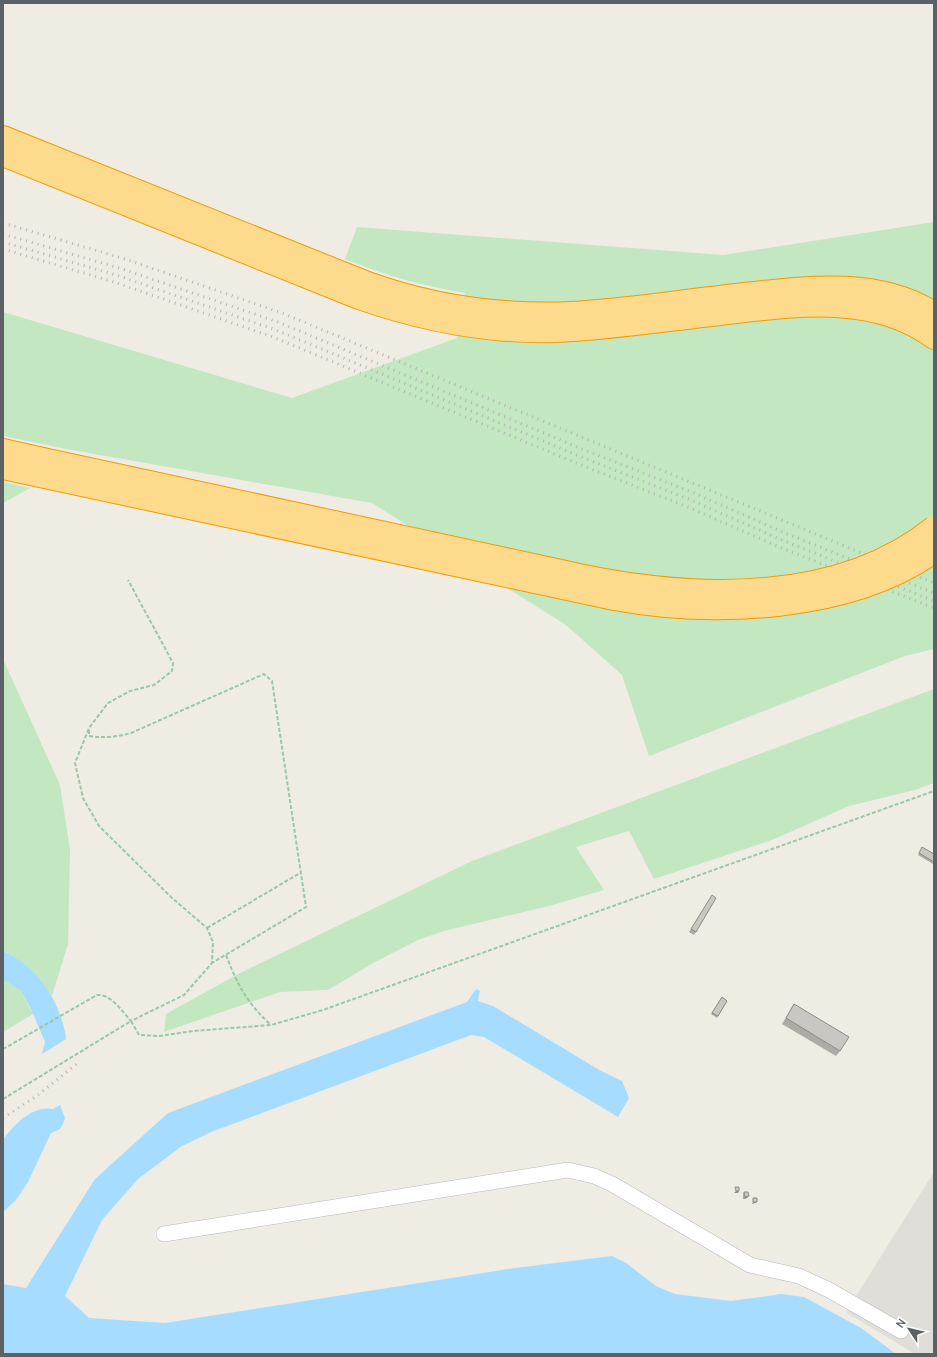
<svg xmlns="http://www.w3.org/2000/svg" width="937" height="1357" viewBox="0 0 937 1357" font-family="Manrope,sans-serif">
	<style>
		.industrial { fill: #e0ded9 }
		.green { fill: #c3e7c1 }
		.water { fill: #a5dcff }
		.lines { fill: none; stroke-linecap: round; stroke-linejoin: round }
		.minor-casing { stroke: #b5b8bc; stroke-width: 16 }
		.highway-casing { stroke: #f49a00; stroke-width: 24 }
		.path { stroke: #99c8a5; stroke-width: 2; stroke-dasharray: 4 2; stroke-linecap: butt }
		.minor { stroke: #fff; stroke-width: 15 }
		.highway { stroke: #fedb8c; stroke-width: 22 }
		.rail { stroke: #b3b4b5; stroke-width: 3; stroke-dasharray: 1 5; stroke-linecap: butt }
		.highway-bridge-casing { stroke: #f49a00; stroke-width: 24; stroke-linecap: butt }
		.highway-bridge { stroke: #fedb8c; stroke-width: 22 }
		.wall { fill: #aeaba7 }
		.shaded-wall { fill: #8d8b88 }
		.building { fill: #cac7c2; stroke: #8d8b88 }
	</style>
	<rect width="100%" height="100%" fill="#efece4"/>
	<path class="industrial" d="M934,1172V1354H915L846,1312Z"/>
	<path class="green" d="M934,222V649L905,656L649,756L622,675L566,625L372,503L66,449L3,436V312L292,398L457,338L465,293C423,286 384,275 345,259L357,227L723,255Z
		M3,482L30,488L3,503Z
		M3,659L60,785L70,850L68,944L52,996C38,978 24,960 3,951Z
		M934,689V783L915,790L849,806L772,840L654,879L629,831L576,847L604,890L549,906L444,931L418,940L375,962L328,990L280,992L164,1032L166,1014L240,973L472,861Z
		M3,979L21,991L33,1014L3,1032Z"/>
	<path class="water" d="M3,951C37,966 62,1003 66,1039L42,1054L45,1042L31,1009L21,991L3,979Z
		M476,989L480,991L478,1001L493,1006L601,1071L622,1081L629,1098L618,1117L484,1037L471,1035L211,1132L182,1146L138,1179L102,1220L65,1296L89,1318L165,1323L515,1268L612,1256L626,1263L656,1286L675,1294L731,1301L781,1294L804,1297L861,1328L896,1354H3V1284L26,1288L95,1179L168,1113L467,1002Z
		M60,1105L65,1118L63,1124L60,1129L51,1133L28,1182L16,1200L3,1212V1140C14,1124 33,1105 53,1109Z"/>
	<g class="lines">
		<g class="minor-casing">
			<path id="minor" d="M164,1234L568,1170L594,1176L612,1184L750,1265L799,1276L829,1290L901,1331"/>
		</g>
		<g class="highway-casing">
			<path id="highway" d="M3,137L365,282C431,306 501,316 571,313C626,310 681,301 736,295C802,288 875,276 934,313
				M3,155L359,298C422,320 488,333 555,331C610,329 665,320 720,314C791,306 873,292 934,338
				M3,450L43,459
				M3,468L40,476"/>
		</g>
		<path class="path" d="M89,730V736C104,738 117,737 131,733L264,674L272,681L306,907L212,963
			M207,928L300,873
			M226,955C238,986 247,1003 271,1025
			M3,1049L97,995C111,994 122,1011 131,1021L184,995L212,963L213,942L207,928L172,898L99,826L83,798L75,763L89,728L108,703L130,691L154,685L172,671L173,663L128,580
			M3,1099L131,1021L139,1035L159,1036L193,1031L271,1025L323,1010L934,791"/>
		<use href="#minor" class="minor"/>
		<use href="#highway" class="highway"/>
		<path class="rail" d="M3,223L122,258L282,313L934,583
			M3,234L119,268L278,322L587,451L694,493L785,533L934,593
			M3,242L116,275L276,330L584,458L691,500L782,540L934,601
			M3,249L114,282L273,337L581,465L688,507L779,547L934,608
			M3,1118L38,1095L79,1062"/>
		<g class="highway-bridge-casing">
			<path id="highway-bridge" d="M43,459L584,576C697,599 839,604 934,527
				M40,476L614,599C712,617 850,612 934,552"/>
		</g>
		<use href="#highway-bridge" class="highway-bridge"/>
	</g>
	<path class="wall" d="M922,847L934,854V863L933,864L918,855Z
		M710,899L696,932L694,935L689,932Z
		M722,997L727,1001L717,1018L711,1014Z
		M794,1004L840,1051L836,1056L782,1024Z
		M744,1192L747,1198L743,1199V1194Z"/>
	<path class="shaded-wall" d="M736,1191H739L738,1193H734Z
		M749,1196L747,1198L743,1199L745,1197Z
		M753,1202H757L755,1203L752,1204Z"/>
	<path class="building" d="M922,847L934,854V862L919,853Z
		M712,895L716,898L696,932L691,929Z
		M722,997L727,1001L718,1016L712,1013Z
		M794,1004L849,1037L840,1051L786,1018Z
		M735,1187H739V1191H736Z
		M744,1192H748L749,1196L745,1197Z
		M753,1198H757V1202H753Z"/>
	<rect width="937" height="1357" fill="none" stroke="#5c6165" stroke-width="8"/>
	<g transform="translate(909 1329) rotate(305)" stroke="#ffffff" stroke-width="3" paint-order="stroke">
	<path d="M0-3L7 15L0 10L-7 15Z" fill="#5c6165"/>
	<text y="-6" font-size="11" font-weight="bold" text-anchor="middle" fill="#5c6165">N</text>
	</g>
</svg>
